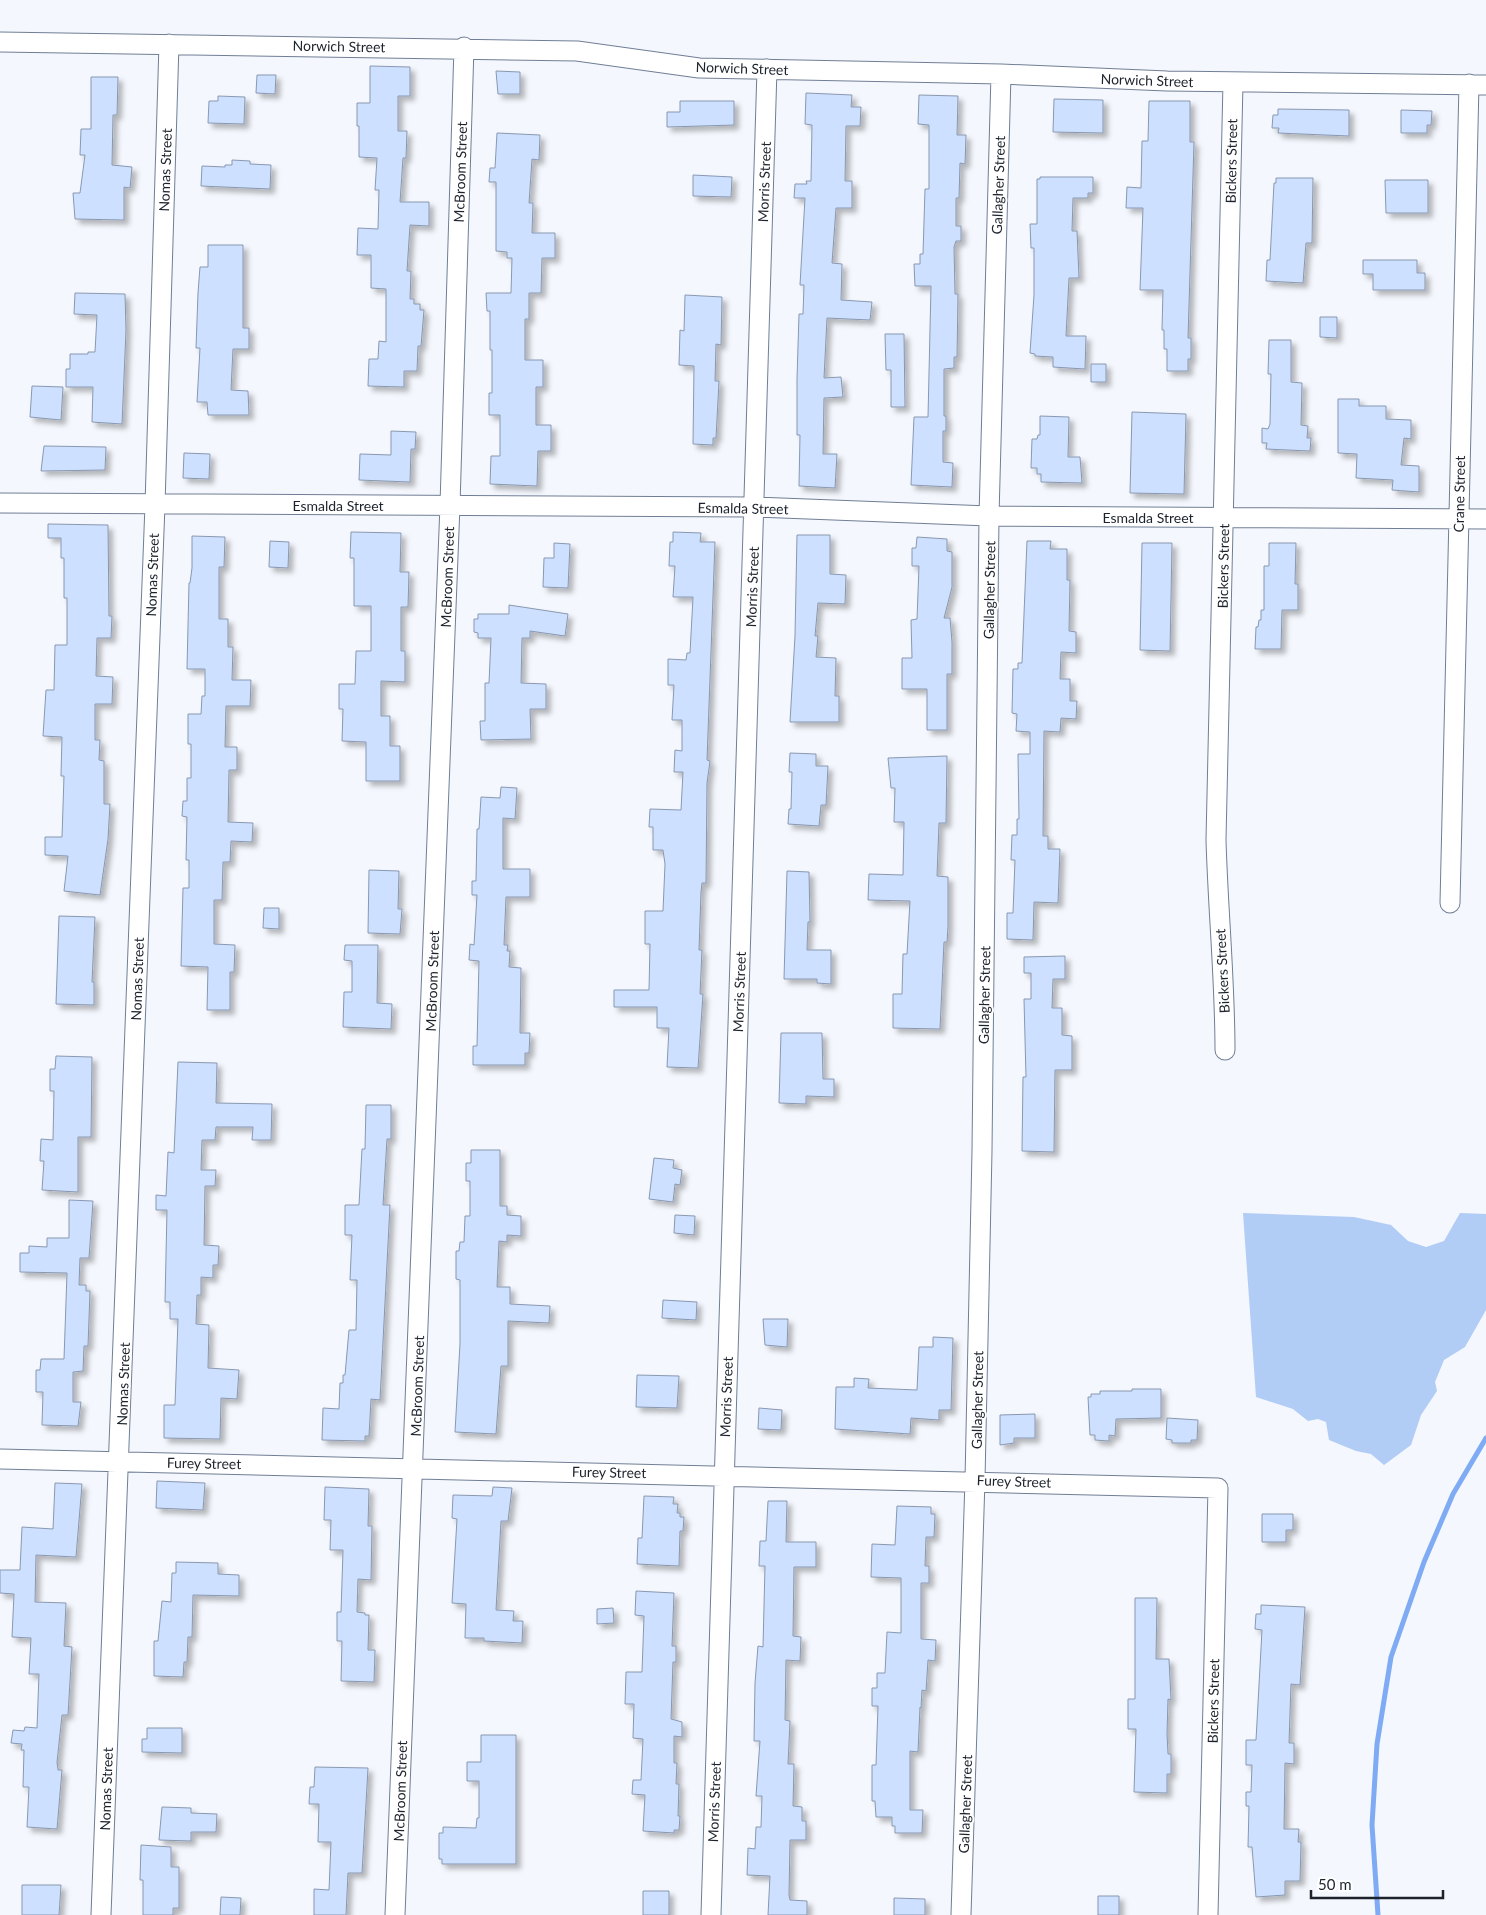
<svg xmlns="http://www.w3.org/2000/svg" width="1486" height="1915" viewBox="0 0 1486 1915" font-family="Lato,sans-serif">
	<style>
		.green { fill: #b1ccf5 }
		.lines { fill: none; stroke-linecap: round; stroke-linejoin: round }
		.stream { stroke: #7eabf3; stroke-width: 5 }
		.building { fill: #cde0ff; stroke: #8998b0; filter: url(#shadow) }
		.minor-casing { stroke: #707e95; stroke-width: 21 }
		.minor { stroke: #fff; stroke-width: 19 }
		.labels { text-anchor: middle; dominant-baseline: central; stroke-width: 4; stroke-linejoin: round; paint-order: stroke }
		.street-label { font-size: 14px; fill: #1d232c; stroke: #fff }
	</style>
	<defs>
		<filter id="shadow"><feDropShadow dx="4.5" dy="4.5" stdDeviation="2.5" flood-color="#0004"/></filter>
	</defs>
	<rect width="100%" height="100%" fill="#f4f7fd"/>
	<path class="green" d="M1243,1213L1354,1217L1391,1225L1408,1241L1426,1247L1444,1241L1460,1213L1486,1214V1310L1465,1347L1444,1360L1435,1382L1437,1391L1421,1415L1411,1445L1384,1465L1371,1454L1356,1451L1329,1440L1326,1422L1318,1419L1308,1421L1293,1409L1256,1397Z"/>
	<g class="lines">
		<path class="stream" d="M1378,1915L1372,1825L1377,1744L1391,1657L1424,1562L1453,1494L1486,1438"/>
	</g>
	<path class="building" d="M370,66L410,67V96H398V131H407L406,158H403L400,202H429V226L410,225L407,271H411L410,299H414V304H420V310H424L421,346H418L417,371H404V387L368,386L369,359H378L379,341L386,342V289L371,288V255H357L358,228L378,229L379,190H375L377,158L359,157V126H357V103H370Z
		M496,71L520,72V94H498Z
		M257,75H276L275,94L256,93Z
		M91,77H118L117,115H113L112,165L132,167L130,188L124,187V220L75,219L73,193H80L85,155H80L81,129H91Z
		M806,93L852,95L851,107H861L860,126H846L845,181H852V208H836L832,263L842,264L841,300L872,302L870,320L827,318L824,378L841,377L843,397L824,398L823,454H837L835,488L799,486L800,435H797V379L799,314H803L804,285H800L805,198H794L795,184H807L806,181H811L812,125L805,124Z
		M919,95L958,96L957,135H966L965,164L960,163L959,198H956V226H961V241H956L954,247L955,294H958L957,357H954V368L944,369V416H946V431H943V462L953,463L952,487L911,485L914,417H928L931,286H915L914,264H920V254H923L925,189H929V125L918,124Z
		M218,96L245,97L244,124L208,123L209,101H218Z
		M1054,99L1103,100V133L1053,132Z
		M680,101H734V125L667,127V112H680Z
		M1149,101H1190V142H1194L1188,338H1191V359H1188V371H1167V349H1164V330H1162L1163,290H1140L1143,208H1126L1127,187L1141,188L1142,141H1148Z
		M1278,109L1349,110V136L1278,133L1279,128H1272L1273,115H1278Z
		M1401,110L1432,111L1431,125H1427V133H1401Z
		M497,133L540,135L539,160L532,159L529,203H533L532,233H555V258H542L541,293H529V319H525V360H543V387H536V425H551V451H538L537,486L490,484L491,456H500V415H489V393H492V350H490V311H487L486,293H511L512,258H507V252L496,251V182H489L490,168H495Z
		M232,160L250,161V164L271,165L270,189L201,186L202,166L225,167V165H232Z
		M693,175L732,177L731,197L693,196Z
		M1040,177H1093V193H1088V198H1073L1072,231H1077L1079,278H1069L1066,336H1086L1085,369L1053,367V357L1035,356V354L1030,353L1034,295V248H1031L1030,224H1037V179H1040Z
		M1276,178H1313L1312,243H1306L1303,283L1266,281L1267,260H1270L1274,183H1276Z
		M1385,180H1428V213H1386Z
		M208,245H243V328H249V349H233L231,390L248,391L249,415H208L207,402H197L200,348H196L198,293L200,267H208Z
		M1363,260H1417V273H1425V290H1373V274H1363Z
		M75,293L125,294L126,330L122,424L92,422L93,387H66V369H70V354H88V352H95L97,315L74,314Z
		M685,295L722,297L721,345L716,344L715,381H719L716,438H713V445L693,444L694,366L679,365L680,330L684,331Z
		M1320,317H1337V338L1320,337Z
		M885,334H904L905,407H891V370H886Z
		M1269,340H1291V382L1302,383L1301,425L1308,426L1307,438H1311L1310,451L1266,449L1267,443H1262V428L1268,429L1270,424L1271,374H1268Z
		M1091,364H1106V382H1091Z
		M32,386L63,387L61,420L30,417Z
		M1338,399H1359V406H1386V419L1411,420V439L1404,438L1401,465L1419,466V492L1392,490L1393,480L1356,478L1357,454L1338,453Z
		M1132,412L1186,414L1184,494L1130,493Z
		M1040,416L1069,417L1068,457H1080L1082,483L1041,482V474H1037V468H1031L1032,439H1037L1038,435H1040Z
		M391,431L416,432L415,449H411L410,482L359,480L360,454L391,455Z
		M44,446L106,447L105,470L41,471Z
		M184,453L210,454L209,479L183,478Z
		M48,524L108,525L109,616H112L111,638H97L96,676L113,677L112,704H95V740H100L99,760L104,761V804H110L108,839L100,895L64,891L68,856L45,855V837H62L64,776H61L62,737L43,736L46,690H54L55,645H67V598H64V558H61V538H48Z
		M351,532L401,533L400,572H409L408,607H401V651H405V682L381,681V716H390V746H400V781H366V742L342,741L343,709H339V684H355L356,651H371V606H354V558H350Z
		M673,532L701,533L700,542H715L707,760L710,761L707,783L706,883H702L701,892L699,950H702L700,994H703L698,1068L667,1067L669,1028H657V1007H614V990H649L650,944H645V911H663L665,864L663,850H653V827H649L650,809L681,810L683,772H674L675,750L682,751V720H672L674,685H668V659L686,660L687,653H690L693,597H673L675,566H669L670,542H673Z
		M797,535H830V574L846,575L845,604L818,603L815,636H818L816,657L836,658L835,696H839V722H790L795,636Z
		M192,536L225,537L224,567H219V619H228V647H233L232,680H251L250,706H226L225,747H237V770H229L228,822L253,823L252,842L231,841L230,862H223L222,900H214V944L235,945L234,972H230V1010H207L208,967L181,966L183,888H189V860H186L187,817L182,816L183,801H187V778H191V744H188V714H201L202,696H205V669H187L189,583H190L192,568Z
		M917,537L947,539V551L952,552V587L944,618H950L952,642V674H947V730H927V689H902V658H912L911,620L917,619L919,566H912V548H916Z
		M270,541L289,542L288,568L269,567Z
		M1027,541H1051L1050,549H1067V580H1070L1069,631L1076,632V653L1061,652L1060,679H1070V701H1077L1076,719L1061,718L1060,732L1044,731L1043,836H1048V849H1060L1058,903L1034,902L1033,940L1007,939V913H1013L1015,860H1011L1012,835H1017V819H1019L1018,754H1030V732L1016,731L1017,714L1012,713L1013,669H1018V663H1022Z
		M554,543L570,544L568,588L543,587L544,558H554Z
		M1142,543H1172L1170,651L1140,650Z
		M1269,543H1296L1295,584H1298V610H1282L1281,649H1255L1256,627H1258L1259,620H1261V610H1264V566H1269Z
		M509,605L568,614L565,636L530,631V638H522L521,683L546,684V709H530L531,739L481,740L480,721H485V683H489L491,638H478V633L474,632V619H478V614H509Z
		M790,753L816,754V766H828L826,805H821L819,826L788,824L789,809H791L792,772H789Z
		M947,756L946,823H939L937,876L948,877V926L947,942H944L940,1029L893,1028V994H902L903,954H907L910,901L868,900L869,874L903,875L904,822H894L895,788H891L888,758Z
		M501,787L517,788L515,819L503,818V869H530V897H506L504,945H508L507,951H510L509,967L521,968L520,1033H530L529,1053H525V1065H473V1046H477L479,961L469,960L470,944L474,945L477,895H472V881H476L477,829H479L481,797L500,798Z
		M369,870L399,871L398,909H402L400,934L368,933Z
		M787,871L809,872L810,922H808L807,950H831V984L817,983V979H784Z
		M264,908H279V929L263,928Z
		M59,916L95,917L92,982H94V1005L56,1004Z
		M345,945H378L377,1003L392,1004L391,1029L343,1027L344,992H352V961L344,960Z
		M1065,956V979H1053L1052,1008H1062V1035L1072,1036V1070H1055L1054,1152L1022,1151L1023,1077H1026L1024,999H1031V973H1024V957Z
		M781,1033H822L823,1079H834V1097L806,1096V1104L779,1103Z
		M56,1056L92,1057L91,1137H78V1192L42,1190L44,1161H40L41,1139L53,1140L54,1091H50V1069H55Z
		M178,1062L217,1063L216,1103L272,1104L271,1140H252L253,1127H216L215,1140H202L201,1170H216L215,1186H205L204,1245L219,1246L218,1265H213V1278L201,1277V1295H197L196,1324L209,1325L208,1368L239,1370L237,1399L221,1398L220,1439L164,1438V1405H175L178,1319H170V1302H165L167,1210H156V1195L166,1196L168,1152L174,1153Z
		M366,1105H391V1139H387L383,1205H390L380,1400L371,1399L369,1436H365V1441L322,1440L323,1408L339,1409L340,1383H343V1375H345L349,1330H356L357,1280H350L352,1235H345V1205H359L362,1149H365Z
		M471,1150H500V1206H507V1215L521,1216V1236L507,1235V1242L499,1241L497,1287H510V1304L550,1306L549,1323L508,1321V1366H501L496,1434L455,1432L460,1344V1280L456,1279V1251H459L460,1242H464L465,1216H470V1181H466V1163H471Z
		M654,1158L674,1160L673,1168L682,1170L680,1185L675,1184L673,1202L649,1199Z
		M69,1200L93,1201L89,1258H80L79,1285H86V1291H90L88,1346H84L83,1371L73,1372V1402H81L78,1426L42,1425L43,1392H36V1370H40L41,1359H64L67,1273L20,1272V1253H29V1246L47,1247V1238H69Z
		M675,1215L695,1216L694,1235L674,1233Z
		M663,1300L697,1302L696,1320L662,1318Z
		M763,1319H788L787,1347L765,1345Z
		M933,1337L953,1338L951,1410H939V1420L911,1418L910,1434L835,1429L836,1387H854V1378L869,1379L868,1388L917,1390L919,1347H933Z
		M637,1375L679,1376L677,1408L636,1407Z
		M1132,1389H1161V1418L1116,1419L1115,1436L1109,1435V1441L1095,1440V1435H1090L1088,1397H1091V1394H1100V1391H1132Z
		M759,1408L782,1410L781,1430L758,1429Z
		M1035,1414V1438H1014V1443L1000,1445V1415Z
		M1167,1418L1198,1420L1197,1440H1191V1443H1172V1440L1166,1439Z
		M157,1481L205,1483L203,1510L156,1508Z
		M55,1483L82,1484L76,1557L36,1555L35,1602L66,1603L64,1646L72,1647L68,1715H62L57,1762L58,1770H62L57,1829L27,1827L29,1787H23L24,1750H21L22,1744L11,1743L13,1730L24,1731L25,1727L37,1728L39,1674H29L31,1638L12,1637L14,1594L0,1593V1570H20L22,1527L53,1529Z
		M325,1487L369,1489L368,1526H372L371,1580L358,1579L357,1612L365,1613V1615H369L368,1650H375L374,1682L341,1681L342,1641H337V1612H341L343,1550H330L331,1520H324Z
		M493,1487L512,1488L508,1521H501L496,1610L514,1611L513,1621H523L522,1643L484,1641V1638H465L466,1604L452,1603L457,1519L452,1518L453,1495L492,1496Z
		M644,1496L674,1497L673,1504H678L677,1513H680V1517H684L683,1531H680L679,1566L637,1564L638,1538H642Z
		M768,1501H787L786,1542H816V1567H794L793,1636L801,1637L800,1661L786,1660L785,1720L790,1721L788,1764H794L793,1806L802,1807V1821H806V1840H790L789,1895L790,1900L807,1901V1915H768L770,1876L747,1875L748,1848L755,1849L756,1827H761L762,1796H756L760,1741H754L755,1683L758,1646L763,1647L765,1566H759L760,1541H766Z
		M897,1506L931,1507V1514H935L934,1537H926L925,1566H929V1583H921V1639L936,1640L935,1661L928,1660L926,1691L922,1690L921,1708L920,1707L918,1752L910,1751V1810H923L922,1833H895V1826H892V1817H876L875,1801H872V1765H876L878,1706H872V1688H877V1673H885L887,1632L901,1633V1578L871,1577L872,1544L895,1545Z
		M1262,1514H1293V1530H1286V1542H1262Z
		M176,1562L218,1563V1574L239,1575V1596L193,1595L192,1637H188L187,1662H184L183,1677L154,1676V1641H158L162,1601L171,1602L172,1573H176Z
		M636,1591L674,1593L672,1646H676V1662H673L671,1719L682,1722V1737L674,1736V1763H677L676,1784H679L678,1816H680L679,1830H674V1833L643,1831L645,1795L632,1794L633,1780H641L643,1739L633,1738L634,1704H625L626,1672H642L644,1616L635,1615Z
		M1135,1598H1157L1156,1659H1169L1171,1700L1168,1699L1167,1734L1168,1754H1171V1774H1167V1793L1134,1792L1136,1729H1128V1699H1135Z
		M1261,1605L1305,1607L1300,1685L1291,1684L1289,1743H1294V1764L1285,1763L1284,1829H1299L1298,1842H1301L1300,1881H1285V1895L1256,1897L1252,1847H1248L1249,1806H1246V1792H1251L1252,1765H1246V1740H1256L1262,1630L1255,1629L1256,1614H1261Z
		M613,1608L614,1623L597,1624V1609Z
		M147,1728H182V1753L142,1752V1739H147Z
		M481,1735H516V1864H442V1859H439V1833H443V1827L476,1828L477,1818H479V1781H467V1762H481Z
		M315,1767L368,1768L362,1873H348L346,1915H314V1889L329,1890L331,1842H318L319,1804H309L310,1787H314Z
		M162,1807L191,1808V1813L217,1814L216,1832H191V1841L159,1840Z
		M141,1845L171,1847V1867H179V1908H173V1915H143V1880H140Z
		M22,1885H61L59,1915H22Z
		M643,1891H669V1915H643Z
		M1098,1896H1119V1915H1098Z
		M221,1897L241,1898L240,1915H220Z
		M894,1898L925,1899V1915H894Z"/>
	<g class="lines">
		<g class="minor-casing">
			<path id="minor" d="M0,42L577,51L699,68L1001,74L1167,81L1486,85
				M0,503L754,507L989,516L1486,519
				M1450,903L1469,84
				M1225,1050C1225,980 1218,910 1216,840L1233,82
				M0,1459L1218,1488L1208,1915
				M101,1915L155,505L169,44
				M395,1915L450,505L464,47
				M711,1915L767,69
				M961,1915L975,1480L982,1151L989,516L1001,74"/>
		</g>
		<use href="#minor" class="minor"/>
	</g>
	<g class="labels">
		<g class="street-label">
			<text transform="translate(339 46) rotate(1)">Norwich Street</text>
			<text transform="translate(742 68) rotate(2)">Norwich Street</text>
			<text transform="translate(1147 80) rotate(2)">Norwich Street</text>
			<text transform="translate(1231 161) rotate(-89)">Bickers Street</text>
			<text transform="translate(165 170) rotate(-88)">Nomas Street</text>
			<text transform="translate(460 172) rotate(-88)">McBroom Street</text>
			<text transform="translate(764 182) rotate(-88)">Morris Street</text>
			<text transform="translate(998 185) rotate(-88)">Gallagher Street</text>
			<text transform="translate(1459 494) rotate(-89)">Crane Street</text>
			<text x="338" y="505">Esmalda Street</text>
			<text transform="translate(743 508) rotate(1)">Esmalda Street</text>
			<text x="1148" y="517">Esmalda Street</text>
			<text transform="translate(1223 566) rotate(-89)">Bickers Street</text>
			<text transform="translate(152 575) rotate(-88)">Nomas Street</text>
			<text transform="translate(447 577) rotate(-88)">McBroom Street</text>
			<text transform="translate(752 587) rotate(-88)">Morris Street</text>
			<text transform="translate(989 590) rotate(-89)">Gallagher Street</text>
			<text transform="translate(1222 971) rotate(-93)">Bickers Street</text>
			<text transform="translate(137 979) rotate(-88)">Nomas Street</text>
			<text transform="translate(432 981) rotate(-88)">McBroom Street</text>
			<text transform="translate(739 992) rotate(-88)">Morris Street</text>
			<text transform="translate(984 995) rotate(-89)">Gallagher Street</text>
			<text transform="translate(123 1384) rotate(-88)">Nomas Street</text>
			<text transform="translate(417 1386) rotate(-88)">McBroom Street</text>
			<text transform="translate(726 1397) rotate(-88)">Morris Street</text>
			<text transform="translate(977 1400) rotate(-89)">Gallagher Street</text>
			<text transform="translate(204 1463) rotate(1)">Furey Street</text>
			<text transform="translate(609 1472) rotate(1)">Furey Street</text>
			<text transform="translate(1014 1481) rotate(2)">Furey Street</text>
			<text transform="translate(1213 1701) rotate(-89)">Bickers Street</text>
			<text transform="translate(106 1789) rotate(-88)">Nomas Street</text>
			<text transform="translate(400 1791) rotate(-88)">McBroom Street</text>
			<text transform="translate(714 1802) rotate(-88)">Morris Street</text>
			<text transform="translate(965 1804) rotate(-88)">Gallagher Street</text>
		</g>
	</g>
	<path d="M1311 1890v8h132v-8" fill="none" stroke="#1d232c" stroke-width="2.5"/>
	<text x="1318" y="1890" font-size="15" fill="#1d232c" stroke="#ffffff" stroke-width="4" paint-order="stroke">50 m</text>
</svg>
